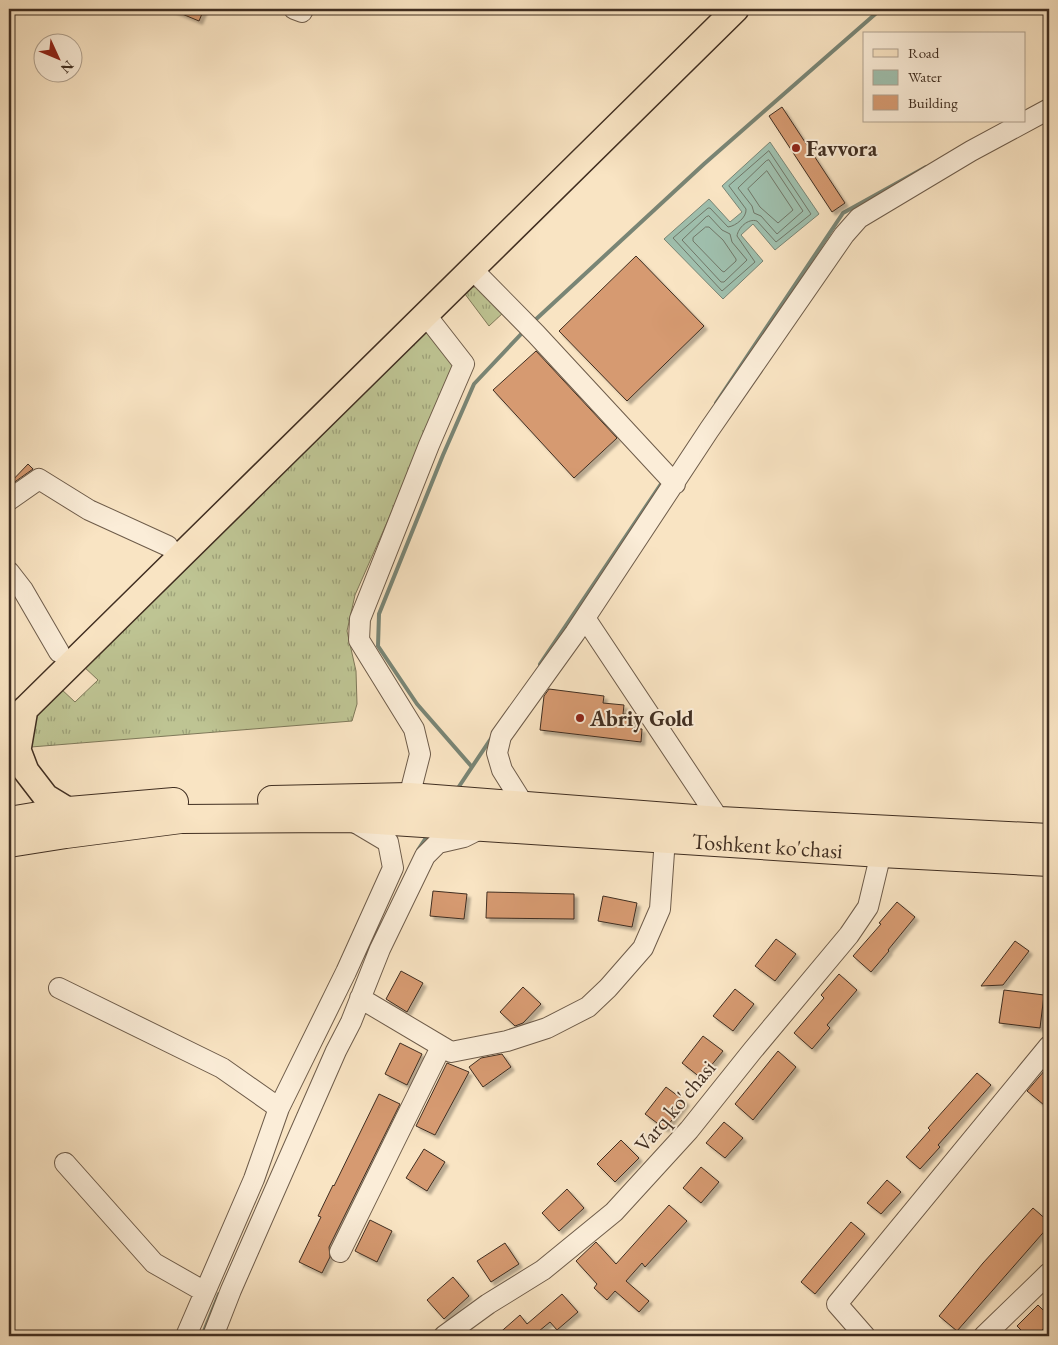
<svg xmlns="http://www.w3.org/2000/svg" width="1058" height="1345" viewBox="0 0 1058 1345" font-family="'EB Garamond',serif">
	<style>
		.grass { fill: url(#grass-tufts); stroke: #7f795a }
		.water { fill: #9fbfad; stroke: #798575 }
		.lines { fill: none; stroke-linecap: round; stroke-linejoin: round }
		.shore { stroke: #707667; stroke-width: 1 }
		.stream { stroke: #798575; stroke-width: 4 }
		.building { fill: #d69a71; stroke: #402e21; filter: url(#shadow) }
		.minor-casing { stroke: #6e5c4a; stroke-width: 22 }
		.major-casing { stroke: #402e21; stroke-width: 28 }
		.highway-casing { stroke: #402e21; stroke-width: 30 }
		.minor { stroke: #fbedd8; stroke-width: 20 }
		.major { stroke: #f9e4c3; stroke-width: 25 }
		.highway { stroke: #f9e4c3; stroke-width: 28 }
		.poi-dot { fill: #8f2418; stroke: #fbedd8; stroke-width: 2 }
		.labels { text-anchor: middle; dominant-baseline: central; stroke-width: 4; stroke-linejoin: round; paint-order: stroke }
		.poi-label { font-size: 22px; font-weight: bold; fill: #402e21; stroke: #fbedd8; text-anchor: start }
		.street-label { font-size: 22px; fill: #402e21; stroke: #fbedd8 }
	</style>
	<defs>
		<pattern id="grass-tufts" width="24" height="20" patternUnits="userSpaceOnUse" patternTransform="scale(1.25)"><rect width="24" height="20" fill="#bec493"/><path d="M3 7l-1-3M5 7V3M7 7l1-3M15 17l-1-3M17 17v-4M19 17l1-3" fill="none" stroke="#9ca078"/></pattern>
		<filter id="shadow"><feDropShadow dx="3.5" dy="3.5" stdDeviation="1" flood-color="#0004"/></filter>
	</defs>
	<rect width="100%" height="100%" fill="#f9e4c3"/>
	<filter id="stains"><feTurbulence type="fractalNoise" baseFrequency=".004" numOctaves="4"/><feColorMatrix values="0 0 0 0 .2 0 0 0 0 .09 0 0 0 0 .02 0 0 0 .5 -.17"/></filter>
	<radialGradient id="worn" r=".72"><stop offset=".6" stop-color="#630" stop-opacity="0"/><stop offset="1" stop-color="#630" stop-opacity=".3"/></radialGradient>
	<path class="grass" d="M472,287H477L504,312L489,326L465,294Z
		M426,327L455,368L355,595L347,631L356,671L357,704L352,721L31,747C32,716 40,710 60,688L75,702L98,680L82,665Z"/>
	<path class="water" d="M770,142L819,214L775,250L753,224L741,235L763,261L723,299L664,239L709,199L730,222L742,212L722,186Z"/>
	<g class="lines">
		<path class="shore" d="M769,151L811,214L776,242L757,221C748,218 738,228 737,236L755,262L722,291L673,238L708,208H710L728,227C736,226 747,217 746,209L729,186Z
			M769,160L803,211L777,234L761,216L754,213L752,206L738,188L766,161Z
			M767,171L793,210L778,223L760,207L748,189Z
			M709,216L722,230L730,234L732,242L747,260L724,282H721L682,240L706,217Z
			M706,227H709L723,240L736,259V261L724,272L722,271L693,241V238Z"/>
		<path class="stream" d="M533,322L704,164L881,9
			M716,403L843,213L926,167
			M540,664L663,481
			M472,767L417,704L378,646L379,614L443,455L474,384L524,331
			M456,791L492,737
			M418,850L429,833
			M202,1336L219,1294"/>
	</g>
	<path class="building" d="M170,9H204L199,21Z
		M782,107L845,203L832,212L769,116Z
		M636,256L704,326L627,401L559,331Z
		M536,351L617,438L574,478L493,390Z
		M28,464L33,469L9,486V484Z
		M549,689L604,696L603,703L624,705L623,714L633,715L632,728L642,729L641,742L540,730L544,696Z
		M433,891L467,894L464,919L430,916Z
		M487,892L574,894V919L486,918Z
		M603,896L637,903L632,927L598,921Z
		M897,902L915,917L888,950L889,951L871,972L853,956L881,924L879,923Z
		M776,939L796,954L775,981L755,966Z
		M1015,941L1029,951L1003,985L981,986Z
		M401,971L423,983L407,1012L386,999Z
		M839,974L857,990L827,1025L830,1028L812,1049L794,1033L824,998L821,995Z
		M523,987L541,1004L523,1023L515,1026L500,1012Z
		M735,989L754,1004L733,1031L713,1016Z
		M1004,990L1044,995L1040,1028L999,1023Z
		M703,1036L723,1051L701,1078L682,1063Z
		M400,1043L422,1054L407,1085L385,1074Z
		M778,1051L796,1067L753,1120L735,1104Z
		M502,1054L511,1067L483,1087L469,1067L481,1058Z
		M447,1063L469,1072L435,1135L416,1126Z
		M1045,1070L1049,1074V1099L1044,1105L1027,1091Z
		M977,1073L991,1085L938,1145L940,1147L920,1169L906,1157L930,1130L928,1128Z
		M666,1087L686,1102L665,1129L645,1114Z
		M379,1094L400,1104L329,1247L330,1257L322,1273L299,1262L321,1217L318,1216L333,1185L334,1186Z
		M724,1122L743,1138L725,1158L706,1143Z
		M621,1140L639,1158L615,1182L597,1164Z
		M424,1149L445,1162L427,1191L406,1178Z
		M701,1167L719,1182L701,1203L683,1188Z
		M887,1180L901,1192L881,1214L867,1203Z
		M567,1189L584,1208L559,1231L542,1213Z
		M669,1205L687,1221L645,1267L642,1263L626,1281L649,1301L639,1312L615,1291L607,1300L594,1288L597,1284L576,1261L596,1242L616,1264Z
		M1033,1208L1049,1222V1226L957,1331L939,1316L983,1263Z
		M370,1220L392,1231L377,1262L355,1251Z
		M851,1222L865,1234L815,1294L801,1282Z
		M505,1243L519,1264L491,1282L477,1261Z
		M453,1277L469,1296L444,1319L427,1300Z
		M562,1294L578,1312L557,1330L550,1322L533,1336H496L520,1315L527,1324Z
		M1038,1305L1049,1316V1323L1036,1336H1027L1017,1326Z"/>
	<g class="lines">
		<g class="minor-casing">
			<path id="minor" d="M294,9L302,12
				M471,268L536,334L675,484
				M9,500L39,479L89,510L168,546
				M9,572L23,590L59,652
				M585,618L720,821
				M409,797L420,754L414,729L359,640L360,619L429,445L464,364L425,314
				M524,805L502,770L497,753L501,736L575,633L709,430L844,235L859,218L971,151L1049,109
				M59,988L222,1068L279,1108
				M360,998L451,1052L507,1041L547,1028L588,1007L608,988L643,948L660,909L665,838
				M65,1163L154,1263L205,1292
				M340,1252L441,1047
				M186,1336L254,1179L279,1108L346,972L393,868L388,842L351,820
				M213,1336L231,1290L336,1051L351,1022L380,949L425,856L438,843L464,837L480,829
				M444,1336L488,1304L543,1270L614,1212L689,1130L753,1050L849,935L868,907L881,853
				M865,1336L837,1304L1049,1046
				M984,1336L1049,1273"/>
		</g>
		<g class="major-casing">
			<path id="major" d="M25,709L18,750L26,771L46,797L69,811
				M9,725L736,9"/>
		</g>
		<g class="highway-casing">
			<g id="highway">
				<path d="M272,800L409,797L720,821L1049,838"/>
				<path d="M9,821L69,811L174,802"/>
				<path id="s1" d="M9,843L66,834L181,819L347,818L881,853L1049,862"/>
			</g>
		</g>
		<use href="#minor" class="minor"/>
		<use href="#major" class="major"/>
		<use href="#highway" class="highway"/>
	</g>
	<g class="poi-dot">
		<circle cx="796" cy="148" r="5"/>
		<circle cx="580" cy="718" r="5"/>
	</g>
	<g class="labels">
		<g class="poi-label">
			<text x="806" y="148">Favvora</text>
			<text x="590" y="718">Abriy Gold</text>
		</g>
		<g class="street-label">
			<text stroke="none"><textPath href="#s1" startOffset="761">Toshkent ko'chasi</textPath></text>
			<text transform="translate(675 1106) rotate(-50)">Varq ko'chasi</text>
		</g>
	</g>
	<rect width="1058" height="1345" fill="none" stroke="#f9e4c3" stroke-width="30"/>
	<rect x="10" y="10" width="1038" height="1325" fill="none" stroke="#402e21" stroke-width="2.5"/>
	<rect x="15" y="15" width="1028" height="1315" fill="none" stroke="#402e21"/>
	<rect x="863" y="32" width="162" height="90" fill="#fbedd8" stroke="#b0a18f"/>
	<rect x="873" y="49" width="25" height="8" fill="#f9e4c3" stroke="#b0a18f"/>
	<text x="908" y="58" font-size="15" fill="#402e21">Road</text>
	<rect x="873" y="70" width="25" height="15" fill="#9fbfad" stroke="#b0a18f"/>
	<text x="908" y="82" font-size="15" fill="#402e21">Water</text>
	<rect x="873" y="95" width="25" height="15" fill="#d69a71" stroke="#b0a18f"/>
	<text x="908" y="108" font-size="15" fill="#402e21">Building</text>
	<g transform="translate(58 58) rotate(134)"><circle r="24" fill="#fbedd8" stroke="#b0a18f"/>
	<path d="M0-4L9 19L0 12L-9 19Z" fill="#8f2418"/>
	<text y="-8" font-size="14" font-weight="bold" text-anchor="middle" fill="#402e21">N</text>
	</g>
	<rect width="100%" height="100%" filter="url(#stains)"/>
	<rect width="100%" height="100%" fill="url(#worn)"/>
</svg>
